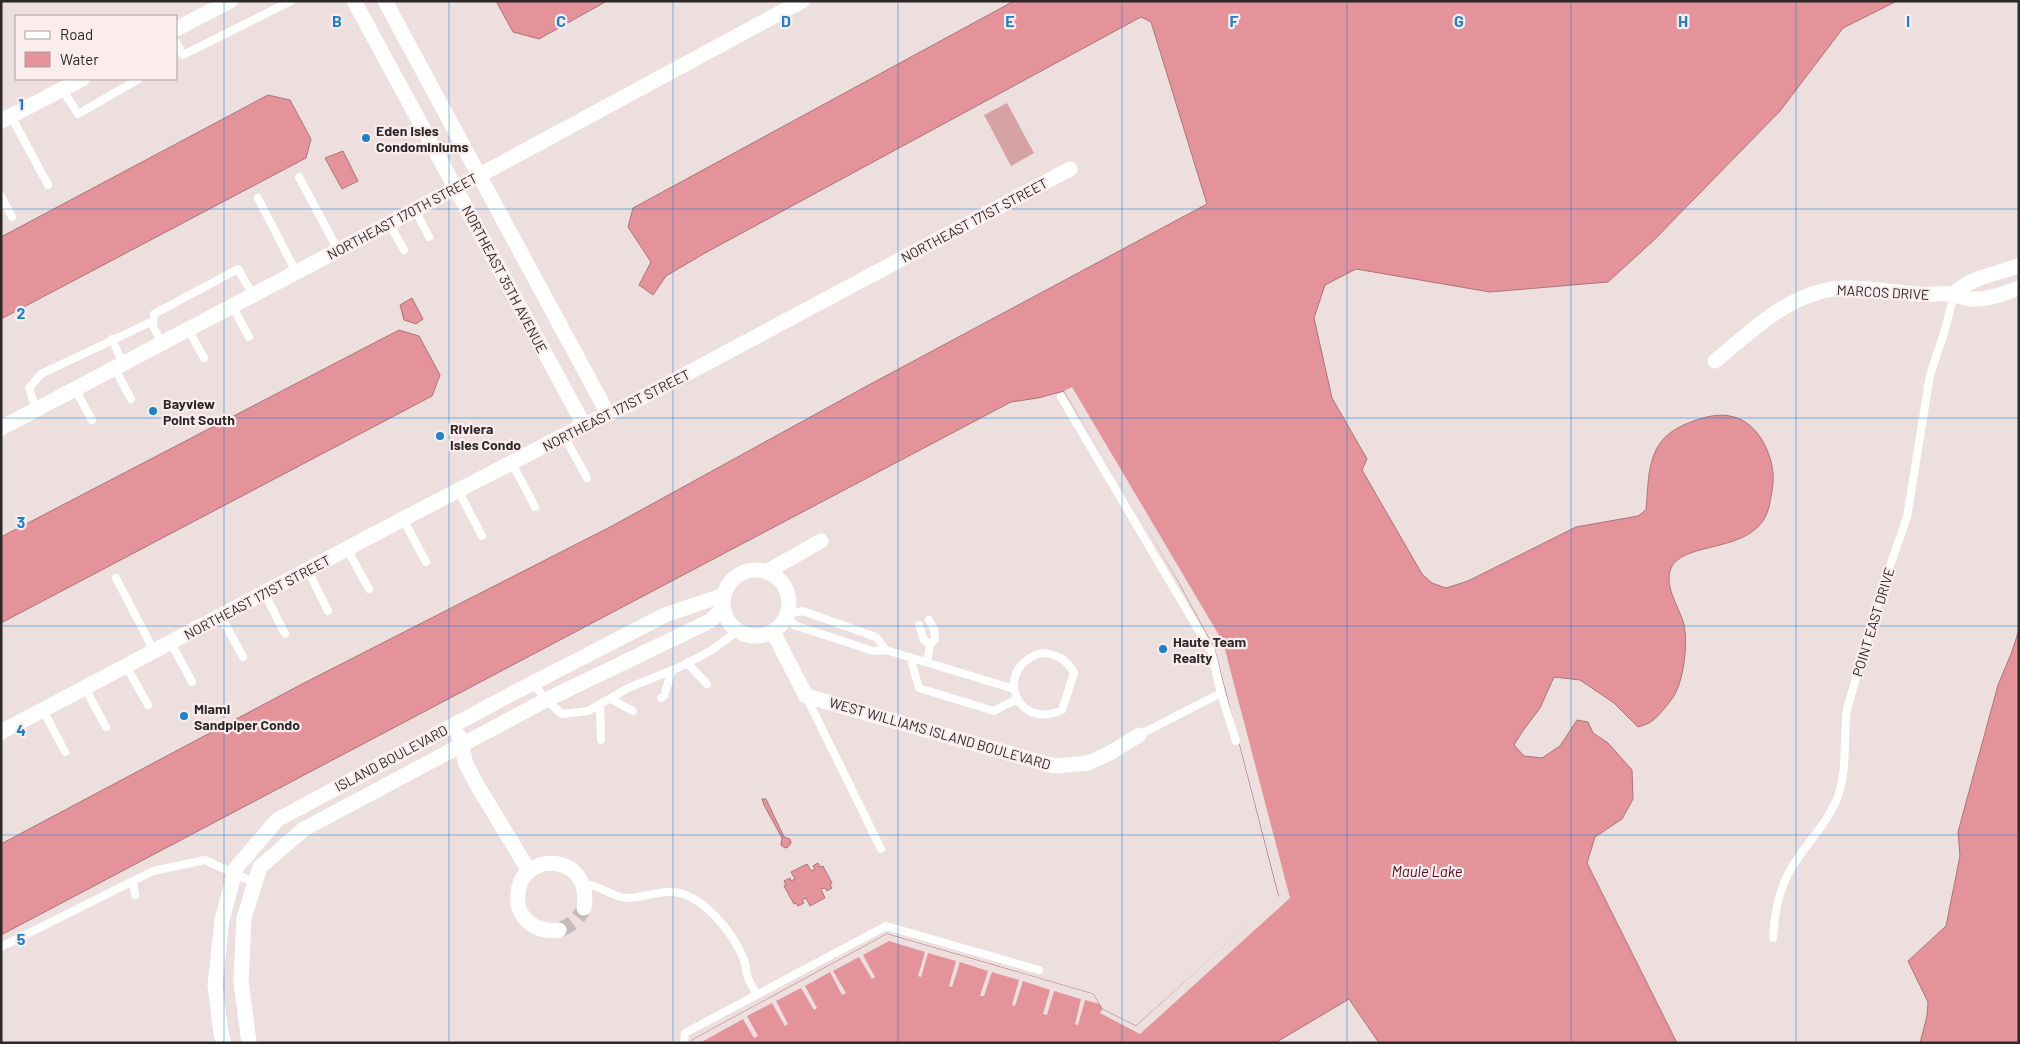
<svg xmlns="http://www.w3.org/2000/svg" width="2020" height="1044" viewBox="0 0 2020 1044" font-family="Barlow,sans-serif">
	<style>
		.green { fill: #d7a2a6 }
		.water { fill: #e4939b; stroke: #ad7378 }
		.pier { fill: #eedfdf }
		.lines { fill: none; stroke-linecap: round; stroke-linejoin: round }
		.minor-tunnel { stroke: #c7baba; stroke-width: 15; stroke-dasharray: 15 8; stroke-linecap: butt }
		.service { stroke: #fff; stroke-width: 8 }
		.minor { stroke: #fff; stroke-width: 15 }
		.grid { fill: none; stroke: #1c80cc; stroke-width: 1; stroke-opacity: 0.55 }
		.poi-dot { fill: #1c80cc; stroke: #fbeced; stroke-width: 2 }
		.labels { text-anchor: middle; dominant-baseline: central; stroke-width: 4.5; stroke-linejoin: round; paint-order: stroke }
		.poi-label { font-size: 14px; font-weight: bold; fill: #2d2828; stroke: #fbeced; text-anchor: start }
		.street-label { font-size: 14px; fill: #2d2828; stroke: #fbeced }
		.water-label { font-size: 15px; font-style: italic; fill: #520a1c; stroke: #fbeced }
		.grid-label { font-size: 16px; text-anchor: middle; font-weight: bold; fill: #1c80cc; stroke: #fbeced; stroke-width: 4.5; stroke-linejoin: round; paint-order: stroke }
	</style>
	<rect width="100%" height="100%" fill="#eedfdf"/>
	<path class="green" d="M1007,103L1034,153L1011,166L984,115Z"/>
	<path class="water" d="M496,1H607L539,39L513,32Z
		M1014,1H1897L1843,28L1780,111L1653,241L1608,282L1490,292L1356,269L1325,285L1314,318L1332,398L1367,459L1362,470L1422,574L1432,583L1446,588L1468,581L1576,527L1638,516L1646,510C1648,491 1647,468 1656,450C1662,437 1674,429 1686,424C1700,418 1719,412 1734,417C1757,423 1771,451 1773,473C1774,484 1771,496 1769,507C1757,557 1679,538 1670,571C1665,589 1680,608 1684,625C1688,642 1684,676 1676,692C1673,699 1658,717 1652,721C1649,724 1643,725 1638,727L1614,703L1580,680L1554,677L1540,708L1522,732L1514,745L1524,756L1542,758L1560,746L1577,720L1588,722L1593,733L1608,743L1632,770L1633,799L1622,819L1595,837L1587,863L1677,1043H1379L1349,999L1275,1043H692V1040L887,934L1093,994L1102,1009L1136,1026L1279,897L1215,649L1177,579L1123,487L1064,391L1038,398L1011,402L1,935V844L304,683L612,526L865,387L1207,204L1151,22L1141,17L705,253L666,276L653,295L639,285L651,262L628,227L633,208Z
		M268,95L290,100L311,139L306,158L1,319V237Z
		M343,151L358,181L342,189L325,158Z
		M412,298L423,319L416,324L404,320L400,305Z
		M399,330L419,336L440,375L432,396L1,623V537Z
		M2019,630V1043H1920L1927,1016L1928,1002L1908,961L1946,926L1960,856L1958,832L1998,685L2011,654Z
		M762,799H766L784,837L790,839L791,843L788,847L785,848L781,845L782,838L764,805Z
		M818,863L820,867L823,866L832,883L830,884L832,888L827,891L825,888L821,889L825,898L810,906L806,898L802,900L804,903L798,906L796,903L794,904L784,886L786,885L784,881L790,878L791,881L795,879L791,872L807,864L811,871L815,869L813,866Z"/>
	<path class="pier" d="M1072,387L1223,642L1290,898L1140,1034L1100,1013L1102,1009L1136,1026L1279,896L1215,649L1177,579L1064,391Z
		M887,934L1093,994L1099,1004L1085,1000L1078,1025L1075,1024L1081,999L1054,991L1047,1015L1043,1014L1050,990L1023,981L1015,1006L1012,1005L1019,980L992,972L984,996H980L988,971L960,962L952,987L949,986L956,961L928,953L921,977L918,976L925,952L889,941L863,955L875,977L872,979L859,957L833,971L846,993L842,995L830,972L805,986L817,1008L814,1010L801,988L776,1001L788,1024L785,1026L772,1003L747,1016L758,1036L754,1038L743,1019L700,1043H692V1040Z"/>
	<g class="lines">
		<path class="minor-tunnel" d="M559,930C572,925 578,920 584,908"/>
		<path class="service" d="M176,42L183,55L291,1
			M62,89L78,114L139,79
			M11,116L48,185
			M299,177L338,250
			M1,196L12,217
			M258,198L296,272
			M415,210L429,237
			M389,223L404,250
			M232,306L249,337
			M188,329L204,358
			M112,339L123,364
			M162,343L153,326L154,314L238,269L253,295
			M115,369L131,399
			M75,389L92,420
			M1061,397L1211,651L1221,693L1236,741
			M36,410L29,388L41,374L153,321
			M564,436L587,478
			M512,463L535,507
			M458,490L482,536
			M403,519L426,562
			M347,549L369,589
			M307,569L328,611
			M116,578L154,651
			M264,592L285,634
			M803,611L876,637L886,650L873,651L794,625L787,614Z
			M221,616L243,657
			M919,625L924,640L930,645L935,639L934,629L929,620
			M171,643L192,682
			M886,650L1014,689
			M1042,653C1058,654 1067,660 1074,673L1062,710C1015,732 992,666 1042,653Z
			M910,657L919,688L994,711L1017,699
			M927,662L930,645
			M687,663L707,684
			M126,666L148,705
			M533,683L546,700L562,714L588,711L628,688L680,667L712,650L737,631
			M85,688L106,727
			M806,696L881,849
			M661,698L664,696L672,670
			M611,699L633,711
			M600,705L601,740
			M43,710L65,752
			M1139,735L1221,693
			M133,881L135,895
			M584,886C598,882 612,898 627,898C642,898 658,891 672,892C702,893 734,934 744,960C746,965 746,970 747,975C749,982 754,989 757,995
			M1773,938C1775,916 1777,896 1787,876C1801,848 1825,828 1837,799C1848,770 1843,739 1847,709L1882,589L1907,517L1930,375L1945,330L1954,294
			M1,947L153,871L205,860L255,883
			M684,1043L685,1033L886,926L1039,970"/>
		<path class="minor" d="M354,1L584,425
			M385,1L608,414
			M176,29L230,1
			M1,121L82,79
			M1954,294C1971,276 1997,275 2019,265
			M1715,361C1749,334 1775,305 1819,292C1848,283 1887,292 1918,294C1929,295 1941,293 1952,294C1959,295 1964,299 1971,299C1987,300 2004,294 2019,288
			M1,428L456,188L802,1
			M723 603a33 33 0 1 1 66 0a33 33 0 1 1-66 0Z
			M766,572L821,541
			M773,632L806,696L1054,766L1088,763L1110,753L1139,735
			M1,732L403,519L584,425L628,405L1070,169
			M459,736L466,764L477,785L529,871
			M559,930C544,932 532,928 523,916C518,909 517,901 518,894C520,851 593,851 584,908
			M224,1043L221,1033L215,985L222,920L236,868L277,820L504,698L665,615L724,595
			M249,1043L241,981L244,918L260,867L304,829L546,700L710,621L723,609"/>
	</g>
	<path class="grid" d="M224,1V1043M449,1V1043M673,1V1043M898,1V1043M1122,1V1043M1347,1V1043M1571,1V1043M1796,1V1043M1,209H2019M1,418H2019M1,626H2019M1,835H2019"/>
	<g class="poi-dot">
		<circle cx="366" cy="138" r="5"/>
		<circle cx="153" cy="411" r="5"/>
		<circle cx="440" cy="436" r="5"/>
		<circle cx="1163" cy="649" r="5"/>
		<circle cx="184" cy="716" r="5"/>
	</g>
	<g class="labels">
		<g class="poi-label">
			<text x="376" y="130">Eden Isles<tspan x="376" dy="16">Condominiums</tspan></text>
			<text x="163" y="403">Bayview<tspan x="163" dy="16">Point South</tspan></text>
			<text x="450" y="428">Riviera<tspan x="450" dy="16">Isles Condo</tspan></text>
			<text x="1173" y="641">Haute Team<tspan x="1173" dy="16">Realty</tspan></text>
			<text x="194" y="708">Miami<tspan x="194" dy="16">Sandpiper Condo</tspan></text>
		</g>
		<g class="street-label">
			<text transform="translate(402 216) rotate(-28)">NORTHEAST 170TH STREET</text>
			<text transform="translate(974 220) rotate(-28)">NORTHEAST 171ST STREET</text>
			<text transform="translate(505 279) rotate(62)">NORTHEAST 35TH AVENUE</text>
			<text transform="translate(1883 292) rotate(3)">MARCOS DRIVE</text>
			<text transform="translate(616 410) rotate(-27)">NORTHEAST 171ST STREET</text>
			<text transform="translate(257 597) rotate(-28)">NORTHEAST 171ST STREET</text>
			<text transform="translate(1873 622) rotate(-73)">POINT EAST DRIVE</text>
			<text transform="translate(940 733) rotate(16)">WEST WILLIAMS ISLAND BOULEVARD</text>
			<text transform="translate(391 758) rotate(-28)">ISLAND BOULEVARD</text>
		</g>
		<g class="water-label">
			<text x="1427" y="871">Maule Lake</text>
		</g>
	</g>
	<g class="grid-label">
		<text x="337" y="27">B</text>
		<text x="561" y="27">C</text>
		<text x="786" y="27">D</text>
		<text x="1010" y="27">E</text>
		<text x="1234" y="27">F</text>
		<text x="1459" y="27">G</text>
		<text x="1683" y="27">H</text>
		<text x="1908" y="27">I</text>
		<text x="21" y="110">1</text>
		<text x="21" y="319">2</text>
		<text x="21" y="528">3</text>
		<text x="21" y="736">4</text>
		<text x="21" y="945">5</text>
	</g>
	<rect width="2020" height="1044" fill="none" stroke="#2d2828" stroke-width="5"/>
	<rect x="15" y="15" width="162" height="65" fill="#fbeced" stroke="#a99e9e"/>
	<rect x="25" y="31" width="25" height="8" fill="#ffffff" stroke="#a99e9e"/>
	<text x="60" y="40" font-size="15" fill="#2d2828">Road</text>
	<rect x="25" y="52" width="25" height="15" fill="#e4939b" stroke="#a99e9e"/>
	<text x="60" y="65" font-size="15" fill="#2d2828">Water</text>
</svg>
